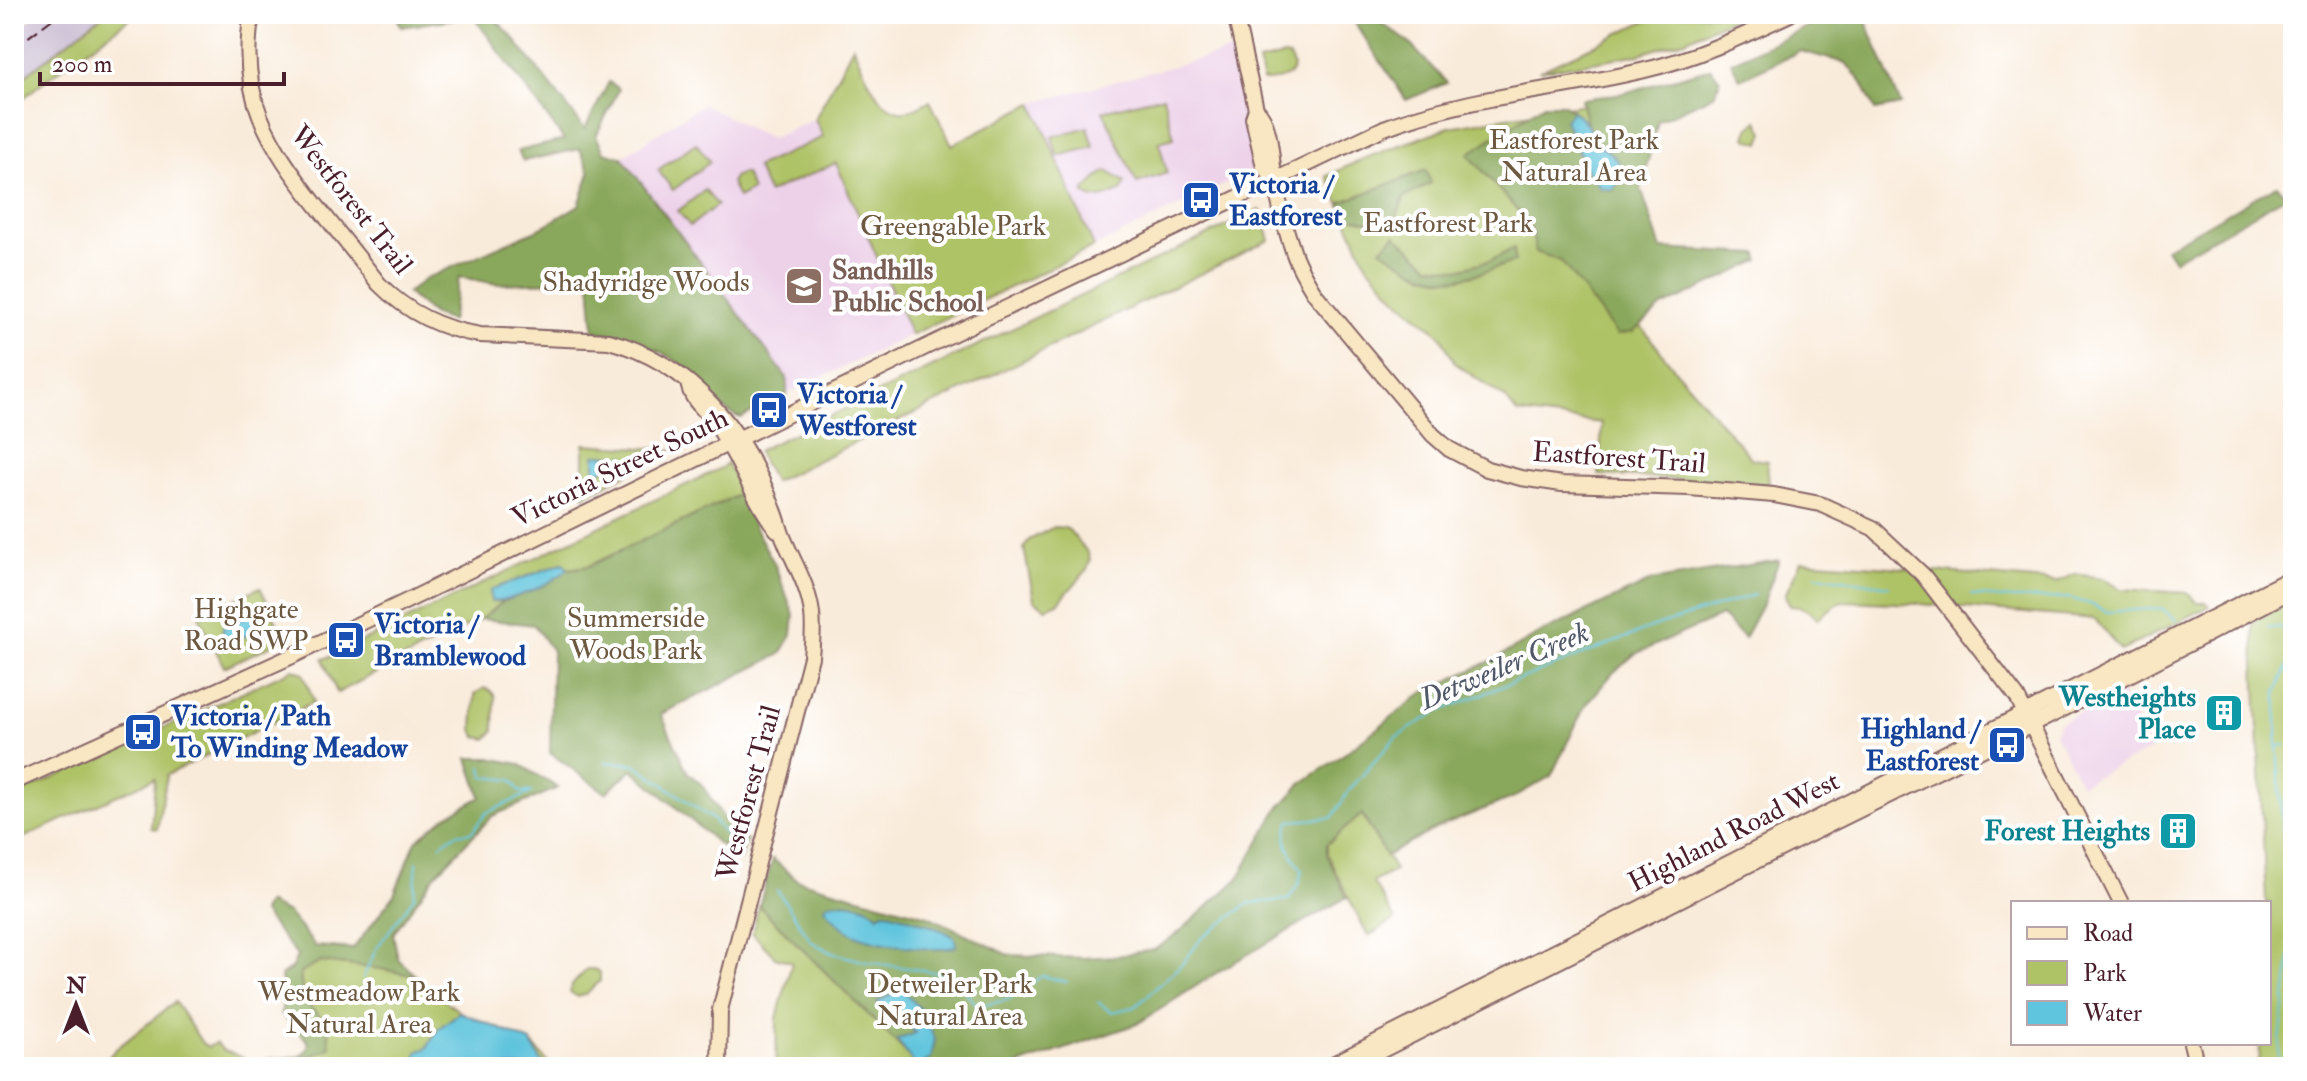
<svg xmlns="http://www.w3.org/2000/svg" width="2307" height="1081" viewBox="0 0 2307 1081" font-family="'IM FELL Double Pica',serif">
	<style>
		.built { fill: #edd1e9 }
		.industrial { fill: #ccbfd4 }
		.green { fill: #aec266; stroke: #7c7048; stroke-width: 2 }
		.forest { fill: #8aa85b; stroke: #6a6443; stroke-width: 2 }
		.water { fill: #5fc4dd; stroke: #547284; stroke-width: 2 }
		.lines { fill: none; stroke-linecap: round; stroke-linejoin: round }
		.stream { stroke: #5fc4dd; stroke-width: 2 }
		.secondary-casing { stroke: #876668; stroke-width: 18 }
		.secondary { stroke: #f9e7c3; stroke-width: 14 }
		.rail { stroke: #4a1f2b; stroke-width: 2; stroke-dasharray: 12 6; stroke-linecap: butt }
		.labels { text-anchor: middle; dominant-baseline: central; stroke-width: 8; stroke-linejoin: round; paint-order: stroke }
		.park-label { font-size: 28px; fill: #6d5840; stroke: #fff }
		.transit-label { font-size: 28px; font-weight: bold; fill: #164399; stroke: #fff; text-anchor: start }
		.street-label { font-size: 28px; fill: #4a1f2b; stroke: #fff }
		.education-label { font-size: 28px; font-weight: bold; fill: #785e54; stroke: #fff; text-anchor: start }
		.culture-label { font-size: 28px; font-weight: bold; fill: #0d838f; stroke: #fff; text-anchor: end }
		.water-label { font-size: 30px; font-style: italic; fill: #515969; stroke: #fff }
	</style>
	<rect width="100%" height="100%" fill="#fff"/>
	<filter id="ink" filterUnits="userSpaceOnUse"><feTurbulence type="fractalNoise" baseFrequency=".0125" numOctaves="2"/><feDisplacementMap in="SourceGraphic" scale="16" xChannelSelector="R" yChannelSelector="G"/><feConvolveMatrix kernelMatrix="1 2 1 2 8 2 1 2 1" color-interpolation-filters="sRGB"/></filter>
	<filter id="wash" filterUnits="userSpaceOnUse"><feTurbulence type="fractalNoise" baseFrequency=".006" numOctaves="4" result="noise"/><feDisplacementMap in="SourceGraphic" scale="32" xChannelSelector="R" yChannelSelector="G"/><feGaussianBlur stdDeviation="1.8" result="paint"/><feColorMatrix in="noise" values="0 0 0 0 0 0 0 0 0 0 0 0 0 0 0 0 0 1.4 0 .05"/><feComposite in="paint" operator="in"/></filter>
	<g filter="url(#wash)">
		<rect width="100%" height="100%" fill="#f9ebda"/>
		<path class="built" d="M1231,51L1255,170L1094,247L1033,103Z
			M703,104L770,139L815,119L839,169L911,335L787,394V377L622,157Z
			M2122,693L2150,750L2081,784L2055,734L2059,723Z"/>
		<path class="industrial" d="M38,14H104L14,84V32Z"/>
		<path class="green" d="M104,14H136L39,85L14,106V84Z
			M1660,14H1742L1685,40L1640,54L1539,71Z
			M853,46C863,67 878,115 906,111C914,110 922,104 930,101L952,145L1033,103L1094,247L911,335L836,163L768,193L756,167L823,137L815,119Z
			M1284,56L1289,57C1302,77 1279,81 1263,81L1258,62Z
			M1659,91L1630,115L1633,316L1677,372L1752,459L1767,461L1769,484L1599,475L1602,423L1517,413L1506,399L1455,363L1440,335L1396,298L1367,265L1327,176L1363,159L1449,127Z
			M1163,96L1174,138L1159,142L1167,173L1137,183L1103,111Z
			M1758,121L1764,132L1760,143L1748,139L1746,137L1749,128Z
			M1088,127L1094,147L1058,156L1052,137Z
			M696,143L710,162L673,190L658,170Z
			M1107,171L1125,182L1122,190C1109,195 1098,203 1085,194V190C1092,184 1099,174 1107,171Z
			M743,173L745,174L752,190L738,198L731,182L735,176Z
			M705,190L717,205L690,226L678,211Z
			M1260,210L1270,240L774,482L757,451Z
			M584,444L673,450L584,496Z
			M727,463L742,493L589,566L568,569L562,563L491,590V602L504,601L481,619L337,693L323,659L334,655L723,467Z
			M1054,527L1065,528L1069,530L1088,553L1090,560L1087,570L1058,603L1046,608L1034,600L1024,548L1029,540Z
			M1801,561L1891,567L2057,582L2075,574L2102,578L2121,589L2189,593L2197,602L2207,603L2210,606L2121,651L2095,619L1920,604L1841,601L1817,619C1809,608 1803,607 1790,606L1785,595Z
			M260,587L285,639L224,667L199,616Z
			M2293,600V1067H2259L2260,1043H2269V903H2266L2253,621Z
			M293,669L303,673L314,702L167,775L157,829L151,828L155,778L14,842V796Z
			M484,688L490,690L495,696L494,731L487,739L477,737L473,730L475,694Z
			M468,758H490L519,764L558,788L492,816L435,875L393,934L398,959L429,988L460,1012L531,1042L552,1067H99L116,1049L175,1002L202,1043L208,1047L216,1043L223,1050L252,1061L300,1056L308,1049V1041L281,1014L284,999L281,976L318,946L353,949L394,895L416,841L445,817L481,797Z
			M1362,814L1395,870L1373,882L1395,920L1368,936L1327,855V844Z
			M759,906L921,1067H776L777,1018L792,962L775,957L752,933Z
			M587,969H594L600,972V981L586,994L578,997L570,992L572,985Z"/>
		<path class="forest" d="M435,14H490L511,35L585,129L609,82L619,89L596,136L604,152L622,157L787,378V394L741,418C719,412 708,387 691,372C663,349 629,337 594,331L590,281L497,284L459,277L451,321L432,314L407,293L425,279L541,228L579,205L590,173L580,149L523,161L518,151L564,140L473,16L402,27L398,20Z
			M1349,14H1369L1407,41L1447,83L1406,100Z
			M1835,14H1863L1901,105L1875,110L1862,83L1846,63L1800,51L1740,79L1731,62Z
			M1711,68L1720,80L1714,95L1658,121L1641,189L1661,249L1758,254L1759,261L1662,307L1633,332L1617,335L1561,261L1536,252L1530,225L1468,154L1544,104H1563L1572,111L1565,120L1588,173L1607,149C1587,134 1586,123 1581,99L1624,93Z
			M1426,170L1431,183L1404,198L1395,219L1382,225L1347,216L1341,202Z
			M2277,185L2286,196L2174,260L2166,248Z
			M1395,235L1429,265L1458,269L1492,260L1514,248L1515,261C1452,284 1438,289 1381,249Z
			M742,493L752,523L774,563L794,615L792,635L781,654L661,714L688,773L701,784L723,817L747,841L740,859L715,841L632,769L606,793L550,753L552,651L534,625L481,619L504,601L544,585L568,569L589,566Z
			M1779,560L1764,601L1744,638L1721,616L1635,654L1613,673L1585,706L1551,776L1514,797L1437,828L1386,856L1362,814L1327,844V855L1347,897L1221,970L1137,1024L1013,1067H921L759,906L773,859L797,880L928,916L1009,955L1083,958L1117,956L1155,949L1177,934L1238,879L1278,809L1302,783L1344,754L1424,692L1493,660L1539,634L1651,581Z
			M468,758H490L519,764L558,788L492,816L435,875L393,934L398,959L416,976L381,969L321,962L300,973C302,998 306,1007 327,1021L330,1048L305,1058L300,1056L308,1049V1041L281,1014L284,999L281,976L291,969L297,956L262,912L267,903L288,913L316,947L353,949L394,895L416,841L445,817L481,797Z"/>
		<path class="water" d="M1572,111C1577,115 1583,119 1587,125C1589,128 1590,133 1592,137C1606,155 1634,159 1613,190L1601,188L1588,173L1565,120Z
			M595,455L625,456V459L595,473Z
			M563,563L568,569C548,586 517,599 491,602L490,590Z
			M255,607C260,632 254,632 233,642L223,634V626L246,617L251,609Z
			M833,902C850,902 866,903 878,915C880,914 882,913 884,912C892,911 944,930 951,935C956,938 955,941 956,946C941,954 875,943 858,936C844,931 834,920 825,908L827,904Z
			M901,989L924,1013L935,1039L931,1059L916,1067L897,1040L916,1033L895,1014L889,1018L877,1002Z
			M460,1012L531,1042L542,1063V1067H416L417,1052L427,1048L438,1029Z"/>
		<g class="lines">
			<path class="stream" d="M1816,575L1889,586
				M1971,595L2013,599L2069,598L2090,604L2108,612L2161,608L2176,620
				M2268,627L2293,628
				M2293,652L2277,692V747L2285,860L2293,909
				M2278,746L2286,745
				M605,762L635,764L712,819L736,846
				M482,767L484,777L512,780L520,792H530
				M440,845L456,834L472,832L486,813L532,792
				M777,890L812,942L832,953L867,962L948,974L978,1006L1007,1000L1042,976L1067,982
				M363,978L376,949L414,897L417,862
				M1098,1002L1111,1012L1135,1007L1182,964L1201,939L1249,903L1288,900L1299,883L1302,870C1290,851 1281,844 1290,821L1332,818L1350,789L1396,737L1437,712L1653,627L1754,595
				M2277,1067L2293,931"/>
		</g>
	</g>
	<g filter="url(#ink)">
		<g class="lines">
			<g class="secondary-casing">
				<path id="secondary" d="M252,14C237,96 269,145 317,206C338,232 359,258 379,284C408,313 440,329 480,335L609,341C692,363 745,431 774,510C778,519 780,530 784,539C794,563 809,587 812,614C814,628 812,643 811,657L720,1010L719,1067
					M1235,14L1256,109L1253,118L1264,167L1274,179
					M1256,109C1272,123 1271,161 1275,181C1279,205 1286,231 1294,254C1299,268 1307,281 1315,294L1433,435L1449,449L1487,469L1521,478L1562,484L1689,488L1774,495L1820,504L1873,528L1923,575L2017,697L2121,903
					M688,383C692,401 701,406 712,419C739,454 750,496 777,530
					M14,782L290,657L413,598L979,321L1384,128C1467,96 1556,91 1641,71C1694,59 1741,37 1790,14
					M2191,1043L2197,1067
					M1327,1067L2293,577
					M1349,1067L1792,843L2046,718L2293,590"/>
			</g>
			<use href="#secondary" class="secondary"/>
			<path class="rail" d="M14,48L59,14"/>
		</g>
	</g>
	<defs>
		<g id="bus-square" transform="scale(2)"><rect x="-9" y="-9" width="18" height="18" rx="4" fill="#1a4fb4" stroke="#fff"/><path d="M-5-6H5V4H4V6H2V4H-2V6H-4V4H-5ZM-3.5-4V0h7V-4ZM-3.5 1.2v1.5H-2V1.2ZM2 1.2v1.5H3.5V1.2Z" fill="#fff"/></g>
		<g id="school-square" transform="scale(2)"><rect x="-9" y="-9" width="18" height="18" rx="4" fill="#8d6e63" stroke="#fff"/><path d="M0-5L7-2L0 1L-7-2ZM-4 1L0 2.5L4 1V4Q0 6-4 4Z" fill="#fff"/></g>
		<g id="building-square" transform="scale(2)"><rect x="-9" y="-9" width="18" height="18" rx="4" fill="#0f9aa8" stroke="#fff"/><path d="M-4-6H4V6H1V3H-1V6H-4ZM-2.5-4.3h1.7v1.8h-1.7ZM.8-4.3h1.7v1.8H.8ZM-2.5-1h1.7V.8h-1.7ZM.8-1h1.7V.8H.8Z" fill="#fff"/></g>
	</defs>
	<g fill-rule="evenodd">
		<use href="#bus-square" x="1201" y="200"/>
		<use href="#school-square" x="804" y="286"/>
		<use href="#bus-square" x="769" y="410"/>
		<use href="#bus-square" x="346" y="640"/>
		<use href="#building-square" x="2224" y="713"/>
		<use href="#bus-square" x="143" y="732"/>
		<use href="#bus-square" x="2007" y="745"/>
		<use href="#building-square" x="2178" y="831"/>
	</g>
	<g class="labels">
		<g class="park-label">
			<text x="1574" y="140">Eastforest Park<tspan x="1574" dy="32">Natural Area</tspan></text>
			<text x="1448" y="223">Eastforest Park</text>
			<text x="953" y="226">Greengable Park</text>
			<text x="646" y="282">Shadyridge Woods</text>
			<text x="246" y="609">Highgate<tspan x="246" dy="32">Road SWP</tspan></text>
			<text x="636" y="618">Summerside<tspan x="636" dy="32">Woods Park</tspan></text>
			<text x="950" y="984">Detweiler Park<tspan x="950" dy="32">Natural Area</tspan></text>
			<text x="359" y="992">Westmeadow Park<tspan x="359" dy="32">Natural Area</tspan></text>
		</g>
		<g class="transit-label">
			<text x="1229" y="184">Victoria /<tspan x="1229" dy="32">Eastforest</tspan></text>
			<text x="797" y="394">Victoria /<tspan x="797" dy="32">Westforest</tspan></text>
			<text x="374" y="624">Victoria /<tspan x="374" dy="32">Bramblewood</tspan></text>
			<text x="171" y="716">Victoria / Path<tspan x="171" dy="32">To Winding Meadow</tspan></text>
			<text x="1979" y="729" text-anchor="end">Highland /<tspan x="1979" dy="32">Eastforest</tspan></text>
		</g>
		<g class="street-label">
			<text transform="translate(351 200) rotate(52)">Westforest Trail</text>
			<text transform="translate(1619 458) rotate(4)">Eastforest Trail</text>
			<text transform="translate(620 468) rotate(-26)">Victoria Street South</text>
			<text transform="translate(749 793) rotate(-75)">Westforest Trail</text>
			<text transform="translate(1734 832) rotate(-27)">Highland Road West</text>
		</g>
		<g class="education-label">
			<text x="832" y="270">Sandhills<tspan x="832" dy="32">Public School</tspan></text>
		</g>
		<g class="culture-label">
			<text x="2196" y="697">Westheights<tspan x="2196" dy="32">Place</tspan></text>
			<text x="2150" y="831">Forest Heights</text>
		</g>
		<g class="water-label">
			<text transform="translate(1504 666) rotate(-23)">Detweiler Creek</text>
		</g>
	</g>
	<rect width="2307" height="1081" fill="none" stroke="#fff" stroke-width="48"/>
	<rect x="2011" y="901" width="260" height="144" fill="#ffffff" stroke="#b7a5aa" stroke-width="2"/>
	<rect x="2027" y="927" width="40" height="12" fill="#f9e7c3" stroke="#b7a5aa" stroke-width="2"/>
	<text x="2083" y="941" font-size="24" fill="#4a1f2b">Road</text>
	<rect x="2027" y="961" width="40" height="24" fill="#aec266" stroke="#b7a5aa" stroke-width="2"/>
	<text x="2083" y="981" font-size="24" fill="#4a1f2b">Park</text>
	<rect x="2027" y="1001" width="40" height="24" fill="#5fc4dd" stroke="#b7a5aa" stroke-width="2"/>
	<text x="2083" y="1021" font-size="24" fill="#4a1f2b">Water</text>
	<g transform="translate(76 1005)" stroke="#ffffff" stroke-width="6" paint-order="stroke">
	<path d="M0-6L14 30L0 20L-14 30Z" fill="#4a1f2b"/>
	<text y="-12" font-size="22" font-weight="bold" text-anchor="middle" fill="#4a1f2b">N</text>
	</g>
	<path d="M40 72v12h244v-12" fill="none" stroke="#4a1f2b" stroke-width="4"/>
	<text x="52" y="72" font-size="24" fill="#4a1f2b" stroke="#ffffff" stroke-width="6" paint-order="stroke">200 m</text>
</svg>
